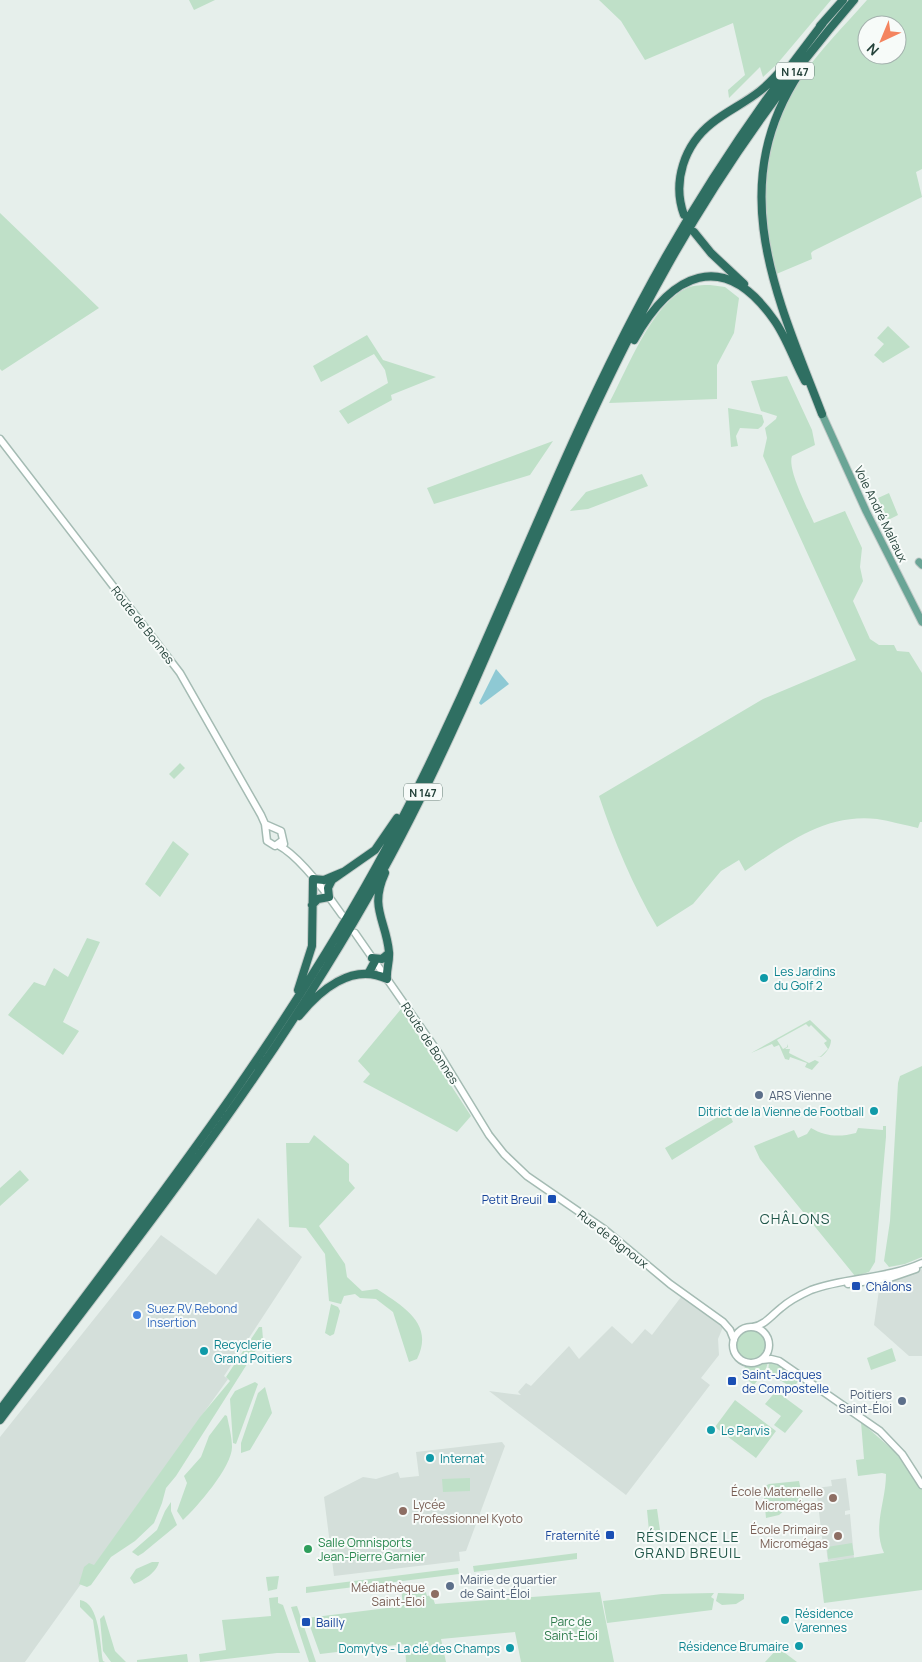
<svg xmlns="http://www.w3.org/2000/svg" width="922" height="1662" viewBox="0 0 922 1662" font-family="Manrope,sans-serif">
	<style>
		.built { fill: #d4dfda }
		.green { fill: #bfe0c8; fill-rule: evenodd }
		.water { fill: #8ec9d4 }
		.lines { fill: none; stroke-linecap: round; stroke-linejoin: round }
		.secondary-casing { stroke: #a4bbb3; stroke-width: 9 }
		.primary-casing { stroke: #c2cac8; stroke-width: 9 }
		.highway-casing { stroke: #c2cac8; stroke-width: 10 }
		.secondary { stroke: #fff; stroke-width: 6 }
		.primary { stroke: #6aa596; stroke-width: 7 }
		.highway { stroke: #2f6f62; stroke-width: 8 }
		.culture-dot { fill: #0f9aa8; stroke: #f7fbf9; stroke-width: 2 }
		.service-dot { fill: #5c6f8a; stroke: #f7fbf9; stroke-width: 2 }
		.transit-dot { fill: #1a4fb4; stroke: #f7fbf9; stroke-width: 2 }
		.shop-dot { fill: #3f7fe0; stroke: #f7fbf9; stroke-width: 2 }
		.education-dot { fill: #8d6e63; stroke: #f7fbf9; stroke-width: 2 }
		.leisure-dot { fill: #2e9e5b; stroke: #f7fbf9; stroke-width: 2 }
		.labels { text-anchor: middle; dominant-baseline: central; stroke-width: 4; stroke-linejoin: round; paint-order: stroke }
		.shield { fill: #f7fbf9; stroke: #637a73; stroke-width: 1 }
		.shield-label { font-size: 11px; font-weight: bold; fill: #24423a }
		.street-label { font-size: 12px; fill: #24423a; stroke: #f7fbf9 }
		.culture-label { font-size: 12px; fill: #0d838f; stroke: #f7fbf9; text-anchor: start }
		.service-label { font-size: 12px; fill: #4e5e75; stroke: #f7fbf9; text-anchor: start }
		.transit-label { font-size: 12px; fill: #164399; stroke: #f7fbf9; text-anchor: start }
		.shop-label { font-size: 12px; fill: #366cbe; stroke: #f7fbf9; text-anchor: start }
		.education-label { font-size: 12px; fill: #785e54; stroke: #f7fbf9; text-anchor: end }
		.leisure-label { font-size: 12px; fill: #27864d; stroke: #f7fbf9; text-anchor: start }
		.park-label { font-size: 12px; fill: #2d7a4b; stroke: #f7fbf9 }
		.neighbourhood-label { font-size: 14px; letter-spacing: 1px; fill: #1f5548; stroke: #f7fbf9 }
	</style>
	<rect width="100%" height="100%" fill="#e6efeb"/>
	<path class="built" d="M258,1218L302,1257L224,1376L228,1379L25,1662H0V1437L161,1235L216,1275Z
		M922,1269V1356H909L874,1325L880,1283L900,1279Z
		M681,1297L723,1327L718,1339L719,1355L701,1378L710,1385L626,1495L489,1391L521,1395L518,1392L526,1383L531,1386L569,1346L579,1359L612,1326L632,1344L645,1329L652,1335Z
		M502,1442L505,1446L466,1551L459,1552L460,1561L334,1576L324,1497L363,1477L376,1479L398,1472L400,1478L419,1476L416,1452Z
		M846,1478L850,1510L845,1511V1515L850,1514L854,1558L828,1561L826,1547L829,1544L823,1545L816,1488L832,1486L831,1480Z"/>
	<path class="green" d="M189,0H215L194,10Z
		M599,0H831L777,64L763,77L760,67L729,98L728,90L745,75L733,23L645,60L621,21Z
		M867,0H922V169L916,172L922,197L813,251L811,253L812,259L774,275C771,257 767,240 766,222C762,175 774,119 800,79C819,51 844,26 867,0ZM867,25H897V55H867Z
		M0,213L99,308L2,371L0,369Z
		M710,285L725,287L739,298L734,333L717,365V399L609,403C628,368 651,305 687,288C694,285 703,285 710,285Z
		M888,326L910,347L883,363L874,355L884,344L877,338Z
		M367,335L383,360L436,377L391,395L392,400L348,424L339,411L388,383L385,370L374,354L321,382L313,366Z
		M787,376L812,430L815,445L792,456C787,469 808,509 814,523L845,511L862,548L860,567L863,581L853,601L870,639L879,645H894L897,651L909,652L922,673V822H920L918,828C904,825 890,821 877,819C825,813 786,844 745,871L739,860L721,871L693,904L657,927C633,886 614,841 599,796L763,699L856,660L763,456L767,438L765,428L776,419L777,416L761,411L751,381Z
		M728,408L762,415L764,422L762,426L758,429L740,428L736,436L738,446L731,447Z
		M553,441L530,475L434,504L427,488Z
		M642,474L648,486L588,509L570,511L586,492Z
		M889,493L898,515L888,520L878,498Z
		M180,763L185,768L174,779L169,774Z
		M173,841L189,854L160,897L145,884Z
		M87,938L100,942L63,1022L79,1031L63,1055L8,1015L34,982L45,986L54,968L68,977Z
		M401,1009L471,1116L457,1132L363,1082L370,1074L358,1061Z
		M810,1020L831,1040C831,1047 826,1053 821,1057L817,1056L820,1057L828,1049L824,1043L827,1041L811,1025L809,1027L806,1024L777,1040L783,1049L787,1047V1044L788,1047L785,1049H790L789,1053L809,1063L815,1060L819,1062L812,1070L805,1067L807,1063L790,1057L789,1060L785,1059L779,1045L774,1047L772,1044L751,1053Z
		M922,1066V1257L905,1264L889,1267L884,1261L890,1221L898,1083L900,1076Z
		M728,1111L733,1122L672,1160L665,1148Z
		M883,1126H886V1137L875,1262L869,1272L855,1276L760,1159L754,1146L794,1130L798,1138L807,1134L811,1128C826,1137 840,1137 856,1133L858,1128L883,1130Z
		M314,1135L349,1164V1181L355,1188L319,1226L345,1264L347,1277L362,1291L377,1289C402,1306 435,1323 417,1359L409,1362L393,1312L376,1299L360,1298L355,1294L344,1296L341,1304L329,1301L325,1254L306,1228L289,1227L286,1143H309Z
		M20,1170L29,1180L0,1206V1188Z
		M331,1304L338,1307L340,1311L334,1334L330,1336L325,1333Z
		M259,1327H262L263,1339L176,1476L166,1488L162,1503L154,1523L135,1541L111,1557L91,1585L87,1587L79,1584L84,1567L89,1563L94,1565L200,1417L230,1381L226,1377Z
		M736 1345a15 15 0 1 1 30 0a15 15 0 1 1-30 0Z
		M892,1348L896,1361L871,1370L867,1358Z
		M768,1362L766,1369L754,1385L740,1374L745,1367Z
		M769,1362L778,1364L800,1379L793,1388L768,1373Z
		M255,1382L258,1384L236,1444L233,1443L230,1399L235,1391Z
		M265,1387L272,1413L250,1450L241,1453V1443L258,1393Z
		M776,1391L803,1411L785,1433L774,1425L781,1416L765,1404Z
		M735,1400L776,1431L756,1458L715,1427Z
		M225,1415L227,1416C229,1426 232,1437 232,1447C232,1467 197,1507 183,1520L177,1511L187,1483L184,1476L201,1457L209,1436Z
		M861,1422L894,1451L908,1468L922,1490V1590L824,1603L819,1563L884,1553C872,1527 886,1502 886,1474L882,1473L858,1476L856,1460L864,1459Z
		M470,1478V1491L443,1492L442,1479Z
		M799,1481L804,1505L787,1508L779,1515L766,1518L763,1487L769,1484Z
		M171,1502V1511L177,1525L143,1553L138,1556L132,1552L134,1550L157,1530L165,1511Z
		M657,1509L660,1530L649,1531L647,1510Z
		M852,1543L854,1555L828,1559L827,1547Z
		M577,1553V1559L474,1572L473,1566Z
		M152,1562H159C157,1572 143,1581 134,1584L130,1578L136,1569Z
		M458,1568L459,1574L306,1593V1587Z
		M279,1576L277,1589L268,1591L266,1577Z
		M424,1585L427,1596L432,1595L435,1604L600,1592L614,1662H521L515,1632L441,1639L446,1662H406L405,1644L320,1654L307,1618L403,1606L401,1587Z
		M714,1593L711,1597L714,1599L712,1610L607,1623L603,1601L662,1594Z
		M718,1593L744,1594V1599L736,1604L722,1605L716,1601Z
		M278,1597V1603L283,1605L300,1653H277L200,1662L199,1654L226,1650L222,1620L271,1616L269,1598Z
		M80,1600C100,1603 100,1645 103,1661L105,1662H99L93,1620L80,1607Z
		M297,1606L316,1662H309L291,1607Z
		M104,1615L115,1651L126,1662H111L103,1651L100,1619Z
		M778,1648L781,1650L797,1662H765Z
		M187,1654L188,1662H137V1660Z"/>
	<path class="water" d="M496,669L509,684L481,705L479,703Z"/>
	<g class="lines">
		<g class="secondary-casing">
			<path id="secondary" d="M0,439L180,673L261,815L265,824L267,841L275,846L283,840
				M265,824L281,831L284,844
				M278,845C299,856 328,895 342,915
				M355,933L440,1055L489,1135L504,1154L527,1176L604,1229L670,1284L723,1322L730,1330L734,1340
				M848,1284L890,1278L916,1269
				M753,1327C765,1325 772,1315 781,1308C790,1300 800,1295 811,1290C846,1277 887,1279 922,1263
				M733 1345a18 18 0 1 1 36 0a18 18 0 1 1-36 0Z
				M761,1360L771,1359L779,1361L880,1431L902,1454L922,1485"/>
		</g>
		<g class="primary-casing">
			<path id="primary" d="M822,414L866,511L922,622
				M919,562L922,565"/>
		</g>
		<g class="highway-casing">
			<path id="highway" d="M820,26L843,0
				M800,72C723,188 778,299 822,414
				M684,215C672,182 684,145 712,123C727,111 745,103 760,91C769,84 777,75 784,67
				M694,232L711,253L744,284
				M634,340C671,274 723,247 774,320C787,338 794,361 805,381
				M312,905L318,899L329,897L328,888L332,880L375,850L397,818
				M372,958L382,959L389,953
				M368,974L375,961
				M298,990L312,946L313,879L324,880L343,872
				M299,1016C319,991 352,962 387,979C386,970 390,961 389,952C386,920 369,908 385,873
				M0,1410C136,1227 279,1048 387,847C482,671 547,479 641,302C693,203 755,111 823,23
				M0,1420C142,1232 293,1045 402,835C497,652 562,454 663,274C717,176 781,85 854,0"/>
		</g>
		<use href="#secondary" class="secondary"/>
		<use href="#primary" class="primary"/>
		<use href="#highway" class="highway"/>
	</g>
	<g class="culture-dot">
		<circle cx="764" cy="978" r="5"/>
		<circle cx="874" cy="1111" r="5"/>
		<circle cx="204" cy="1351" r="5"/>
		<circle cx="711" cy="1430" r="5"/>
		<circle cx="430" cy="1458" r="5"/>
		<circle cx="785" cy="1620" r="5"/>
		<circle cx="799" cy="1646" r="5"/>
		<circle cx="510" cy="1648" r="5"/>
	</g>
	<g class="service-dot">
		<circle cx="759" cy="1095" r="5"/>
		<circle cx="902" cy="1401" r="5"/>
		<circle cx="450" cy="1586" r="5"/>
	</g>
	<g class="transit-dot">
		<rect x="547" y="1194" width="10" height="10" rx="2.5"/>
		<rect x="851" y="1281" width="10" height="10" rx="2.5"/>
		<rect x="727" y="1376" width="10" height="10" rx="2.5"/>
		<rect x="605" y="1530" width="10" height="10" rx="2.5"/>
		<rect x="301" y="1617" width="10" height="10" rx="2.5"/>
	</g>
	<circle class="shop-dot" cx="137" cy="1315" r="5"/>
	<g class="education-dot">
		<circle cx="833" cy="1498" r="5"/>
		<circle cx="403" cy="1511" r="5"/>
		<circle cx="838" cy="1536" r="5"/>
		<circle cx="435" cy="1594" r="5"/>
	</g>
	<circle class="leisure-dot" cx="308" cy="1549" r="5"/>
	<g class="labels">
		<g class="shield">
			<rect x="776" y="62.5" width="38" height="17" rx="4"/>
			<rect x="404" y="783.5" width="38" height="17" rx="4"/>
		</g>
		<g class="shield-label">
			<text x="795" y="71">N 147</text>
			<text x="423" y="792">N 147</text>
		</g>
		<g class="street-label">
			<text transform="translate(881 514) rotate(64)">Voie André Malraux</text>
			<text transform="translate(143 625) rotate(52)">Route de Bonnes</text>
			<text transform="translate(430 1043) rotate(57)">Route de Bonnes</text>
			<text transform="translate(613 1239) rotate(38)">Rue de Bignoux</text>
		</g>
		<g class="culture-label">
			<text x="774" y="971">Les Jardins<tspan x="774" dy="14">du Golf 2</tspan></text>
			<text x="864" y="1111" text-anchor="end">Ditrict de la Vienne de Football</text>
			<text x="214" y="1344">Recyclerie<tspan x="214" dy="14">Grand Poitiers</tspan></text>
			<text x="721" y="1430">Le Parvis</text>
			<text x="440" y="1458">Internat</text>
			<text x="795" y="1613">Résidence<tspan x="795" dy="14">Varennes</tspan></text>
			<text x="789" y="1646" text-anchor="end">Résidence Brumaire</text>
			<text x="500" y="1648" text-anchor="end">Domytys - La clé des Champs</text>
		</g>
		<g class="service-label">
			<text x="769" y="1095">ARS Vienne</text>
			<text x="892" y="1394" text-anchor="end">Poitiers<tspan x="892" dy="14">Saint-Éloi</tspan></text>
			<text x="460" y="1579">Mairie de quartier<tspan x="460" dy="14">de Saint-Éloi</tspan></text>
		</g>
		<g class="transit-label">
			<text x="542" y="1199" text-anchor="end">Petit Breuil</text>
			<text x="866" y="1286">Châlons</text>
			<text x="742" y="1374">Saint-Jacques<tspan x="742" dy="14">de Compostelle</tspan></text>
			<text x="600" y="1535" text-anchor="end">Fraternité</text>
			<text x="316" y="1622">Bailly</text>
		</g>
		<g class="shop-label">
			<text x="147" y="1308">Suez RV Rebond<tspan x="147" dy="14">Insertion</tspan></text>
		</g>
		<g class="education-label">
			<text x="823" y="1491">École Maternelle<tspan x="823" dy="14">Micromégas</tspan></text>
			<text x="413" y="1504" text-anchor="start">Lycée<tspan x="413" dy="14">Professionnel Kyoto</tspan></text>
			<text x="828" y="1529">École Primaire<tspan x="828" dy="14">Micromégas</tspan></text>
			<text x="425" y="1587">Médiathèque<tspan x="425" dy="14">Saint-Eloi</tspan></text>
		</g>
		<g class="leisure-label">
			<text x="318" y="1542">Salle Omnisports<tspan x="318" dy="14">Jean-Pierre Garnier</tspan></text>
		</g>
		<g class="park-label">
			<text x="571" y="1621">Parc de<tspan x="571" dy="14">Saint-Éloi</tspan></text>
		</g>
		<g class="neighbourhood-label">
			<text x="795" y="1218">CHÂLONS</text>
			<text x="688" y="1536">RÉSIDENCE LE<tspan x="688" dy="16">GRAND BREUIL</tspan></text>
		</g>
	</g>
	<g transform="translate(882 40) rotate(224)"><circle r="24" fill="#f7fbf9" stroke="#a3b1ad"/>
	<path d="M0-4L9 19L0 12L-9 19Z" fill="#f4845f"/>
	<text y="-8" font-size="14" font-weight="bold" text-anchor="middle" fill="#24423a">N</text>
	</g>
</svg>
